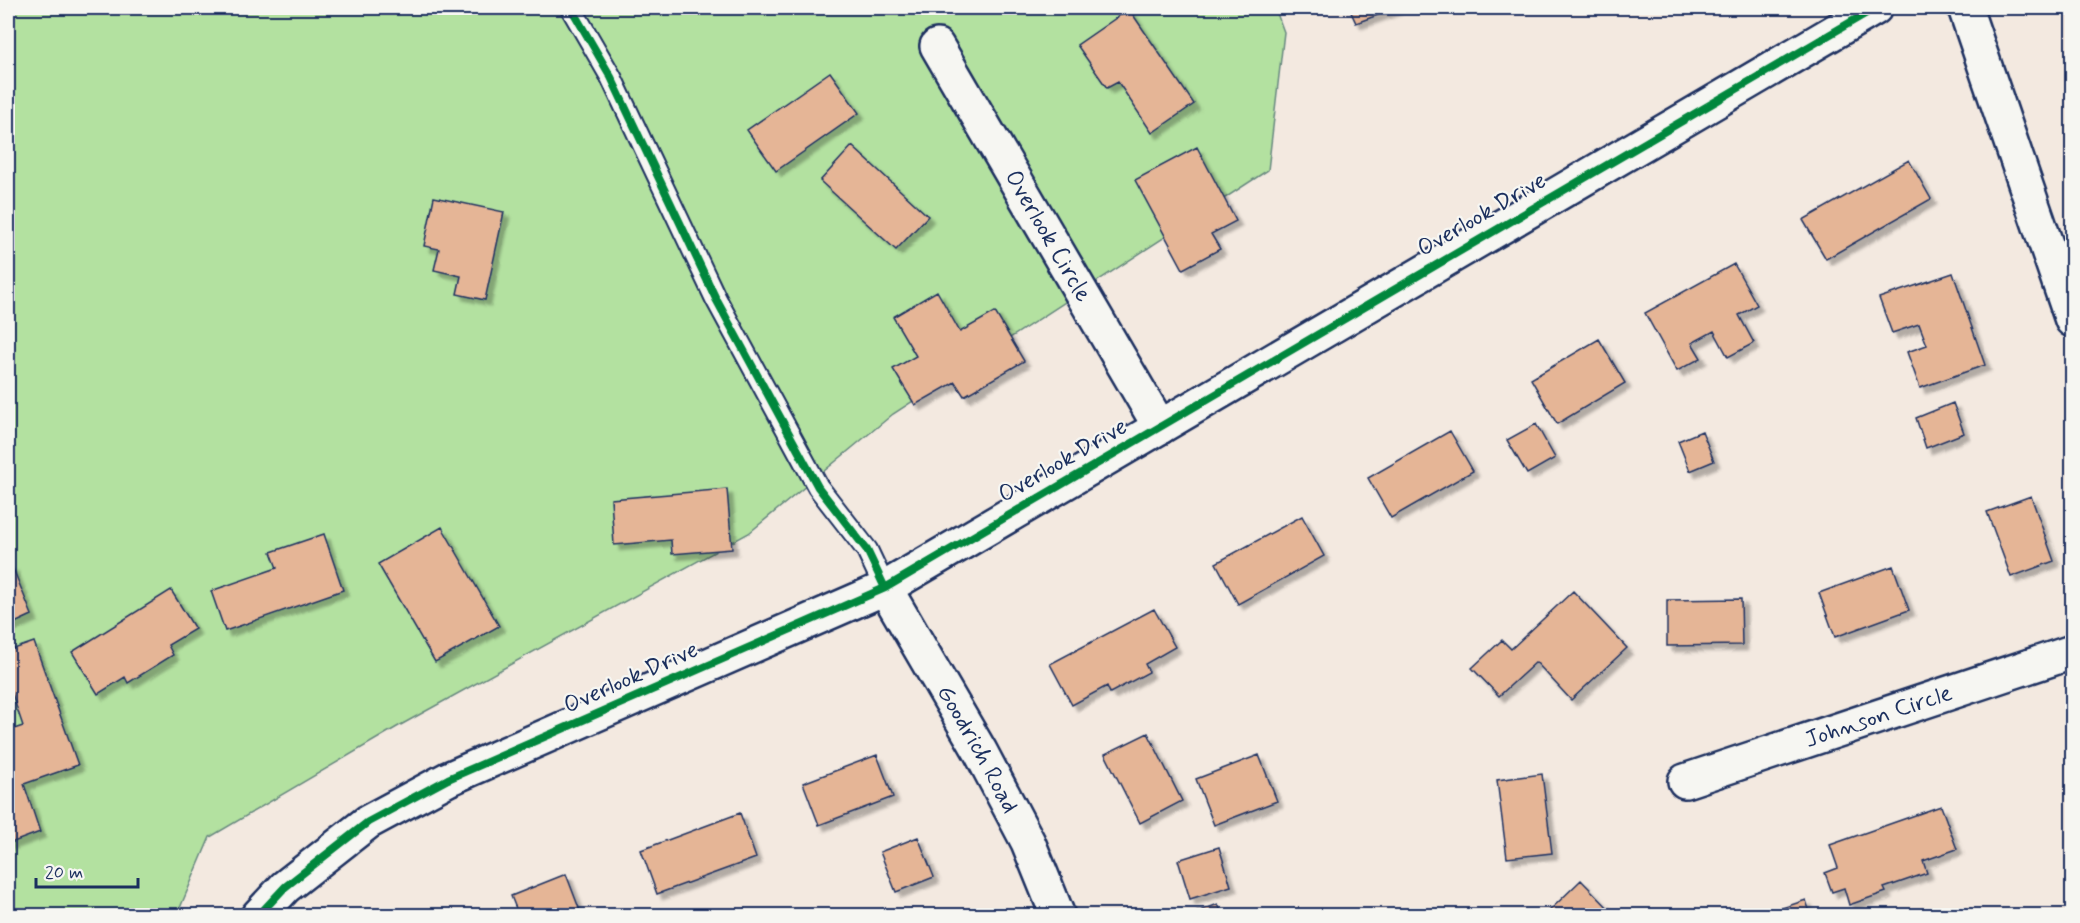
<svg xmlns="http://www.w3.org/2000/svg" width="2080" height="923" viewBox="0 0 2080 923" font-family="Mynerve,sans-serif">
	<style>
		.green { fill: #b3e1a0; stroke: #67887f; stroke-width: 1.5 }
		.building { fill: #e5b596; stroke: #1b2f5e; stroke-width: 1.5; filter: url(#shadow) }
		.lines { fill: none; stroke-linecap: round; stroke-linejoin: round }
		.lane-casing { stroke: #1b2f5e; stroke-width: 24 }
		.street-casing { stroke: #1b2f5e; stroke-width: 38 }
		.lane { stroke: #f6f6f2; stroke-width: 20 }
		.street { stroke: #f6f6f2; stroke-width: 33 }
		.cycleway-casing { stroke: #f6f6f2; stroke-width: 11 }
		.cycleway { stroke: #00873e; stroke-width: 8 }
		.labels { text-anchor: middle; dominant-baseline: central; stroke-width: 4.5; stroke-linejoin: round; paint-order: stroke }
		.street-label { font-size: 24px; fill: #1b2f5e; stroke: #f6f6f2 }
	</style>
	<defs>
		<filter id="shadow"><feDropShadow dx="5.5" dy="5.5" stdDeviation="1.5" flood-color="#0004"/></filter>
	</defs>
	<rect width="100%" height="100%" fill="#f3e9e0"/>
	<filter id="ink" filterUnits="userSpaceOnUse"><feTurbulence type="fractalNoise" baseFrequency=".0167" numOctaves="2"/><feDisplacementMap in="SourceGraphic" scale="12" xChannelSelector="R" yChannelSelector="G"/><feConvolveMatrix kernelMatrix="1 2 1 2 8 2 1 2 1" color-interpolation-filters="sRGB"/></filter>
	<g filter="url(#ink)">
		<path class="green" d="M8,8H1275L1284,32L1268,170L893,414L749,533L397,727L210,837L177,915L8,916Z"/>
		<path class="building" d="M1349,8H1397L1356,23Z
			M1129,9L1194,104L1152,133L1118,82L1107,88L1077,45Z
			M830,72L859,113L776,171L747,130Z
			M852,146L928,216L896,250L820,181Z
			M1197,147L1236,221L1211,234L1220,249L1183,269L1135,180Z
			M1909,160L1931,199L1826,259L1803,220Z
			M434,197L504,212L485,300L457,294L461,276L434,270L439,249L424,246Z
			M1734,264L1757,305L1739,315L1754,343L1728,357L1714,331L1692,343L1701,358L1677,371L1645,313Z
			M1953,273L1985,365L1920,388L1907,352L1927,345L1919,324L1892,333L1879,298Z
			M937,291L960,332L995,312L1024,361L964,396L955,382L915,405L893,369L916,356L893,317Z
			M1599,339L1625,383L1557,424L1531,379Z
			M1953,403L1964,433L1926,448L1916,418Z
			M1536,424L1555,458L1527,474L1507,440Z
			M1450,431L1473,471L1391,518L1368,478Z
			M1702,431L1714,461L1690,471L1678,441Z
			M727,489L732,549L672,554L671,540L614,545L611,499Z
			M2031,496L2054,561L2011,577L1987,512Z
			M1302,516L1324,556L1238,604L1216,563Z
			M442,527L499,626L435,662L378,564Z
			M324,534L343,590L225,631L211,591L277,568L271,552Z
			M12,566L32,615L8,626V568Z
			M1893,566L1909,610L1835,637L1819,593Z
			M171,590L195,629L168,645L173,655L128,683L125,677L98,694L72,652Z
			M1573,591L1627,648L1571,700L1536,662L1499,696L1472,668L1502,640L1511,649Z
			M1741,599L1742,645L1667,646V600Z
			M1154,609L1175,647L1145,664L1149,672L1110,693L1107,686L1072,705L1050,664Z
			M34,642L78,765L24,784L40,832L8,844V731L23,726L8,682V651Z
			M1148,733L1182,801L1140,823L1105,754Z
			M877,755L893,797L819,825L803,783Z
			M1259,755L1277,801L1214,825L1196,779Z
			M1542,774L1552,853L1507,858L1497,780Z
			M1941,806L1957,849L1923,861L1927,873L1884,888L1886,892L1849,905L1844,888L1832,892L1825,873L1838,868L1830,845Z
			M740,813L756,858L657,894L641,850Z
			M918,837L934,877L896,892L880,852Z
			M1219,847L1231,886L1190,899L1178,860Z
			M566,874L582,916H519L511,896Z
			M1581,880L1616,916H1551L1548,912Z
			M1806,900L1811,916H1758Z
			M1218,904L1223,916H1187Z"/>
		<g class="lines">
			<g class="lane-casing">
				<path id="lane" d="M571,8L611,77L716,299L818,487L867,550L885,588"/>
			</g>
			<g class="street-casing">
				<g id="street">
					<path d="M1965,8L2072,320"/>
					<path id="s1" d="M937,46L1160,427"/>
					<path id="s2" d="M885,588L980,751L1028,842L1058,916"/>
					<path id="s3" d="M1685,781L2072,652"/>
					<path d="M258,916L285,887L368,822L448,779L885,588L1875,8"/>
				</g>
			</g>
			<use href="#lane" class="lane"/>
			<use href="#street" class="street"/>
			<g class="cycleway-casing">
				<path id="cycleway" d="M571,8L611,77L716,299L818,487L867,550L885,588
					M258,916L285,887L368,822L448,779L885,588L1875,8"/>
			</g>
			<use href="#cycleway" class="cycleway"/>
		</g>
	</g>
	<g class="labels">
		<g class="street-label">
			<text transform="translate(1482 215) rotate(-30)">Overlook Drive</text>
			<text stroke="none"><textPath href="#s1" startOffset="220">Overlook Circle</textPath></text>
			<text transform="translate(1063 461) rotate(-30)">Overlook Drive</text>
			<text transform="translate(631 678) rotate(-24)">Overlook Drive</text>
			<text stroke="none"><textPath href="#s3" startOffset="204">Johnson Circle</textPath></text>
			<text stroke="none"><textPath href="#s2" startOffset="186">Goodrich Road</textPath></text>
		</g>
	</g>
	<rect width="2080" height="923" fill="none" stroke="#f6f6f2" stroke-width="30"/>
	<rect x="15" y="15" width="2050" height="893" fill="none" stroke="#1b2f5e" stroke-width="2" filter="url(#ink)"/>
	<path d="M36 878v9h102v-9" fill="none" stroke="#1b2f5e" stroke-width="3"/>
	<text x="45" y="878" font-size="18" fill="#1b2f5e" stroke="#f6f6f2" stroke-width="4.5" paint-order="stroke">20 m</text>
</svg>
